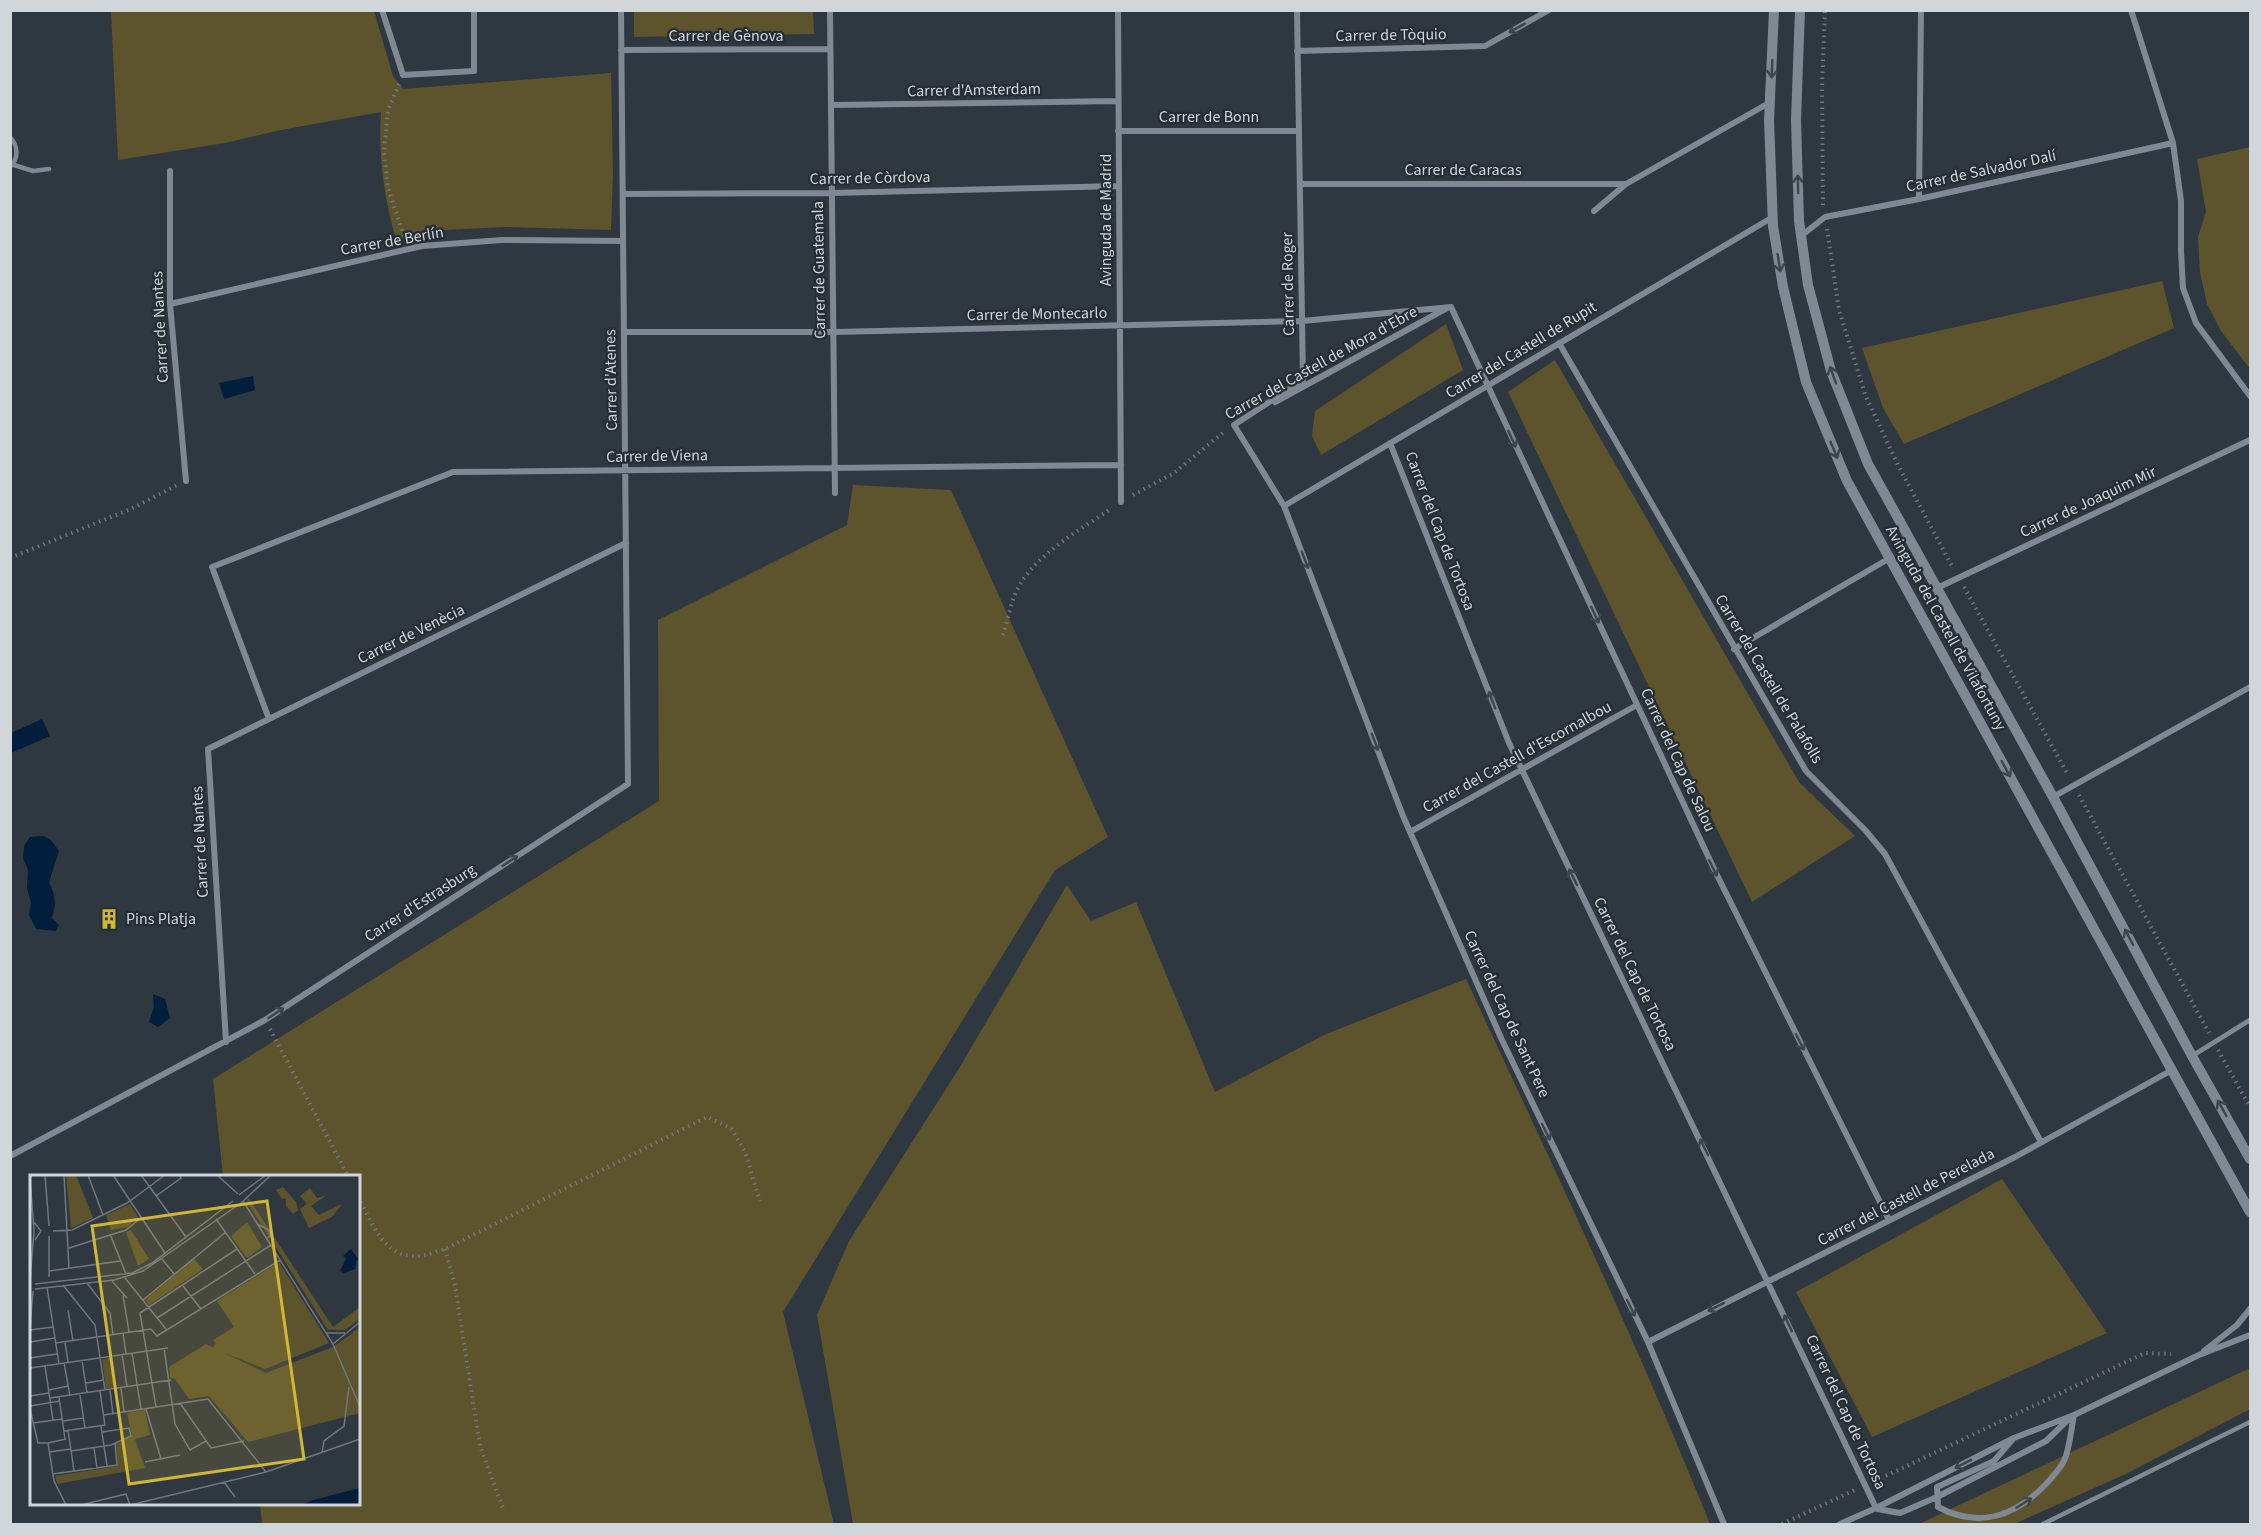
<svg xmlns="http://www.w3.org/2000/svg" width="2261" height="1535" viewBox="0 0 2261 1535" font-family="'Source Sans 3',sans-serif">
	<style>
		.green { fill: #5d542e }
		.water { fill: #011f3c }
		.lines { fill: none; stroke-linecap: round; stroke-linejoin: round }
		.path { stroke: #71777f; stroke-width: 4; stroke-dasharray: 1.5 4.5; stroke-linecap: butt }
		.service { stroke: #808993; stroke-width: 4.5 }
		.pedestrian { stroke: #808993; stroke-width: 5 }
		.minor { stroke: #808993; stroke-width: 6 }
		.tertiary { stroke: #808993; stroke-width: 10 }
		.oneway { stroke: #3c444c }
		.labels { text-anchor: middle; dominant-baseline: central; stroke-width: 4.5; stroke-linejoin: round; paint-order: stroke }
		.street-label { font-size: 16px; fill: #d1d6db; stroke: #262d35 }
		.poi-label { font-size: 16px; fill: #d1d6db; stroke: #262d35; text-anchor: start }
		.inset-road { fill: none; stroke: #70777e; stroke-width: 1.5 }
		.view { fill: #d2b635; fill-opacity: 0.15; stroke: #d2b635; stroke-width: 3 }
		.inset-edge { fill: none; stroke: #d1d6db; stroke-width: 3 }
	</style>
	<rect width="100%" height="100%" fill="#2f3740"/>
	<path class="green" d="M111,11H374L393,76L403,89L611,73L613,174L611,230L504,227L444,230L396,240C384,197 378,156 381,112L281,130L225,143L118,160Z
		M634,11H813L814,34L634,37Z
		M2250,147V369L2221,331L2207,304L2200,272L2198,237L2206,212L2197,159Z
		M2162,281L2174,328L1904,444L1883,408L1862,348Z
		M1446,324L1463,370L1321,455L1312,436L1315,411Z
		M1555,360L1799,782L1855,836L1752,902L1508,392Z
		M853,485L951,490L1108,837L1055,870L783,1312L834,1524H262L260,1504H358V1176H223L213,1079L659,801L658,620L847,525Z
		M1067,885L1091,921L1136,902L1215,1092L1326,1034L1466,979C1550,1160 1636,1340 1710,1524H853L817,1315L849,1241L958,1070Z
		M2002,1179L2107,1333L1872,1437L1796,1292Z
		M2250,1368V1409L2128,1473L2014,1524H1919Z"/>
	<path class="water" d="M253,376L255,390L224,399L219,383Z
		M42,719L50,736L11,753V733Z
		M43,836L51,840L59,851L49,882L54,894L55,905L52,918L59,925L56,931L36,929L29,915L31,903L27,888L28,870L23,858L24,846L30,837Z
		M153,994L165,999L170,1018L158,1027L149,1022L154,1007Z"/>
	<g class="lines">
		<path class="path" d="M399,84L388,110L384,153L388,188L405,239
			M1823,205L1822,88L1825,10
			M1827,229L1839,310L1866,397L1899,467L1953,568
			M1133,495L1174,473L1225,431
			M10,558L131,509L177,485
			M1964,587L2068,775
			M1003,635C1008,621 1010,604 1017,590C1035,554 1079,531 1112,508
			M2079,795L2209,1033
			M270,1029L348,1176
			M2218,1050L2250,1107
			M358,1197C372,1222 383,1258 418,1256C427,1256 437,1251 445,1249L707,1117L731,1128L745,1152L760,1201
			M445,1249L455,1286L480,1446L504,1511
			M1875,1481L2145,1353L2171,1354
			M1782,1524L1857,1489"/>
		<path class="service" d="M10,137C18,145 19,159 10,167
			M14,165L33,171L49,169
			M2043,1524L2250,1422"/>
		<path class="pedestrian" d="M2192,1056L2250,1020"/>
		<path class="minor" d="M382,10L403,75L474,71V10
			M830,10L835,493
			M1118,10L1121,502
			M1297,10L1303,380L1234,425L1284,506L1403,816L1502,1040L1648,1342L1724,1524
			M2131,10L2173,143L2181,201V251L2183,288L2196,323L2250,396
			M621,50L830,49
			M1297,51L1485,46L1549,10
			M831,105L1118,101
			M1118,131H1299
			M170,171V304L186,481
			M1300,184H1626
			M623,194L832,193L1119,186
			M1919,199L1921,10
			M1594,211L1626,184L1769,103
			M1801,236L1825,217L1919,199L2173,143
			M170,304L422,246L502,240L623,241
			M1451,307L1715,871L1889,1220
			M624,332H834L1302,321L1451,307
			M1559,343L1806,771L1866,831L1885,854L2041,1142
			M1275,402L1447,308
			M1390,443L1509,743L1876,1508
			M1284,506L1773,217
			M1937,588L2250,440
			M1734,649L1890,558
			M269,719L212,567L453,472L1121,465
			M2053,797L2250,687
			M1410,832L1637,705
			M226,1042L208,749L626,543
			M10,1156L265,1020L628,784L621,10
			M1648,1342L2015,1157L2172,1070
			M2204,1351L2237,1325L2250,1309
			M2012,1440L1994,1461L1937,1487L1938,1507C1979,1529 2016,1516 2047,1483C2052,1477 2060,1469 2064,1461C2070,1448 2071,1429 2074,1415
			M1877,1509L1900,1513L1937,1497L2046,1441L2071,1417
			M1840,1524L1876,1508L2014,1438L2074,1415L2199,1355L2250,1335"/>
		<path class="tertiary" d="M1774,10L1769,120L1773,226L1783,287L1806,382L1847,481L2250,1212
			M1800,10L1796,120L1799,221L1808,285L1831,371L1868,464L2053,797L2192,1056L2250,1159"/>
	</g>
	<defs><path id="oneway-shaft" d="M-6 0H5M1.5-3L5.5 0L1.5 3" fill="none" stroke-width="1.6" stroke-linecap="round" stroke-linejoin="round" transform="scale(1.5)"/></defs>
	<g class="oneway">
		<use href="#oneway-shaft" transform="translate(1517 28) rotate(151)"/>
		<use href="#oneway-shaft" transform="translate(1772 69) rotate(92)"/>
		<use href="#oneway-shaft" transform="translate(1798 184) rotate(-91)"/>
		<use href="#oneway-shaft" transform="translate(1779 263) rotate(81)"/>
		<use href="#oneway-shaft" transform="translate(1833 375) rotate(-110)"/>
		<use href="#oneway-shaft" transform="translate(1512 439) rotate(65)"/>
		<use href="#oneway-shaft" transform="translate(1834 450) rotate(67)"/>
		<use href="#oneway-shaft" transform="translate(1305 560) rotate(69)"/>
		<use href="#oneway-shaft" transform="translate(1595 615) rotate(65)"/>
		<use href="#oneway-shaft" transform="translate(1492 700) rotate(-111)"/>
		<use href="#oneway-shaft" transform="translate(1375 742) rotate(69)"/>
		<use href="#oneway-shaft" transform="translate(2006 769) rotate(61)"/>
		<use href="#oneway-shaft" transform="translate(510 861) rotate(-33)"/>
		<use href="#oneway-shaft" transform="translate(1713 868) rotate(64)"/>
		<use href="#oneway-shaft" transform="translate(1573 877) rotate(-116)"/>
		<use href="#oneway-shaft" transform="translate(2129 937) rotate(-118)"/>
		<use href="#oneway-shaft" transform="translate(276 1013) rotate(-33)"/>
		<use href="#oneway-shaft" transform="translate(1800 1042) rotate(63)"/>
		<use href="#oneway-shaft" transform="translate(2222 1108) rotate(-119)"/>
		<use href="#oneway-shaft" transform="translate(1546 1132) rotate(64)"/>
		<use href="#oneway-shaft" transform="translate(1704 1147) rotate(-116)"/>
		<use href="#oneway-shaft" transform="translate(1716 1307) rotate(153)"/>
		<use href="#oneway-shaft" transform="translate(1631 1308) rotate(64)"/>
		<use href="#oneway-shaft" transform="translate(1788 1323) rotate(-115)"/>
		<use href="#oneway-shaft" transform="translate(1963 1464) rotate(153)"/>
		<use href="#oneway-shaft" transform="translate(2024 1503) rotate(-32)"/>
	</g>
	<defs>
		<g id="building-bare" transform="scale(1.62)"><path d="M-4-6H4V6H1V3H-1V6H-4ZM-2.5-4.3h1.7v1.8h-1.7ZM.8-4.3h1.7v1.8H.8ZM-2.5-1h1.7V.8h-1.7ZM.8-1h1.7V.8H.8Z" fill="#d2b635" stroke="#262d35" stroke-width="2.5" paint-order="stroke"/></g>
	</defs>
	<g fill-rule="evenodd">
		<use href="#building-bare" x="109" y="919"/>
	</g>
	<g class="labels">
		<g class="street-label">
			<text transform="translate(1391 35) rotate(-1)">Carrer de Tòquio</text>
			<text x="726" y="36">Carrer de Gènova</text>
			<text transform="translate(974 90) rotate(-1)">Carrer d'Amsterdam</text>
			<text x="1209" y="117">Carrer de Bonn</text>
			<text x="1463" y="170">Carrer de Caracas</text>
			<text transform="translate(1981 171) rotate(-12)">Carrer de Salvador Dalí</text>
			<text transform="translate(870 178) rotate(-1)">Carrer de Còrdova</text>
			<text transform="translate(1106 220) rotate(-90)">Avinguda de Madrid</text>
			<text transform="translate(392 241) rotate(-10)">Carrer de Berlín</text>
			<text transform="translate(819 270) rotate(-91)">Carrer de Guatemala</text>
			<text transform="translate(1288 284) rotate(-91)">Carrer de Roger</text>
			<text transform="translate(1037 314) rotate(-1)">Carrer de Montecarlo</text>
			<text transform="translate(160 327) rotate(-93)">Carrer de Nantes</text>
			<text transform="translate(1521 350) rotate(-31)">Carrer del Castell de Rupit</text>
			<text transform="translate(1321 363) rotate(-29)">Carrer del Castell de Mora d'Ebre</text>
			<text transform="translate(611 380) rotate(-91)">Carrer d'Atenes</text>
			<text transform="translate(657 456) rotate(-1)">Carrer de Viena</text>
			<text transform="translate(2088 502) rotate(-25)">Carrer de Joaquim Mir</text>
			<text transform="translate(1440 531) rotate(69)">Carrer del Cap de Tortosa</text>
			<text transform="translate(1946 628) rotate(61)">Avinguda del Castell de Vilafortuny</text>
			<text transform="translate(411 634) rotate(-26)">Carrer de Venècia</text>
			<text transform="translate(1769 679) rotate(59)">Carrer del Castell de Palafolls</text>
			<text transform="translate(1517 757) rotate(-29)">Carrer del Castell d'Escornalbou</text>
			<text transform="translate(1678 760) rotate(65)">Carrer del Cap de Salou</text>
			<text transform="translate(200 842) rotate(-93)">Carrer de Nantes</text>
			<text transform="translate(420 903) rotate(-33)">Carrer d'Estrasburg</text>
			<text transform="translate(1635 974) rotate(64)">Carrer del Cap de Tortosa</text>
			<text transform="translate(1507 1014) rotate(65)">Carrer del Cap de Sant Pere</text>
			<text transform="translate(1906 1197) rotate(-27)">Carrer del Castell de Perelada</text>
			<text transform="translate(1846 1412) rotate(65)">Carrer del Cap de Tortosa</text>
		</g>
		<g class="poi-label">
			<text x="126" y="919">Pins Platja</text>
		</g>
	</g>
	<g transform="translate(30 1175)">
		<rect width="330" height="330" fill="#2f3740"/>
		<path d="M36,0H46L63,43L41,53ZM253,12L266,27L268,35L263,39L256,31V23L252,24L246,15ZM280,13L287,23L297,20L281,31L289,40L312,29L302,42L279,53L270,34L277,29L270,21ZM218,22L303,152L330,132V144L315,155H298L217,27ZM100,29L108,42L98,52L81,55L76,40ZM217,47L232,72L217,83L201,61ZM101,55L119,84L108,91L96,57ZM164,84L173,94L119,130L115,125ZM249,87L299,168L235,194L182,173L186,169L183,165L204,152L187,126ZM330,152V238L218,267L179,221L159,224L145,204L140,203L139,192L176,169L236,198L305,171ZM81,183L85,212L76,214L72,184ZM115,235L120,260L105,264L115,293L27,309L25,301L88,291L86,269L102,261L97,238Z" fill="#5d542e"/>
		<path d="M321,74L330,87L327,85L325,94L314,98L310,96L316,84L313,81ZM330,313V330H271L283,325Z" fill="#011f3c"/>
		<path class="inset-road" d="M15,0L19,51M34,0L39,93M58,0L73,40M83,0L135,78M111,0L156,62M187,0L208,19M0,3L4,56L0,106M209,20L236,0M126,21L151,3L149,0M213,26L303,169L330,232M186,44L225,99M4,47L11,56L5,65M227,49L239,55L240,61L237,63M23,56L42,55L97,28L135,0M80,59L96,99M39,73L96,55L111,43M132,84L145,100M19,96L90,86M19,102V61M95,103L136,154M82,106L97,123M57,108L80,138L83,160M5,109L102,98L122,88L203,26M33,110L65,150L75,215M153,111L171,134M17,112L29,189M5,114L84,105L113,96L211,28L241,0M93,120L99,157M113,125L196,57M38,135L43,166M110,138L207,74M110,138L126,232M127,143L241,70M0,153L3,116M0,155L23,152M93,158L96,179M296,158H315M0,167L25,163M35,167L38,187M26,168L121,154L127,161L250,85M303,169L330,147M134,173L145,249L160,275L176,266M102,178L111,234M92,179L97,212M0,183L27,179M52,185L57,218M34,188L40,221M15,191L23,245M0,193L138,173M56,208L74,205M91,213L94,237M19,215L38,211M80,215L83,239M70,216L75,251M50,220L55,253M0,221L19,218M29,222L35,264M20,223L141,205M150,228L181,273L214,266M0,231L30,226M0,234L8,268H18L24,306L36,330M116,234L131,284M74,240L178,224L236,297M33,246L53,243M3,248L32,244M71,251L77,291M38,255L44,296M34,256L75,250M18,268L36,264M64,273L67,293M41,276L81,270L101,261L99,253L72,257M19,277L41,274M292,278L294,266L314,251L319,212M115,287L150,280M23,299L87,290L85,268M194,307L205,322M51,330L96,319L100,330M100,330L236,297L330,264"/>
		<path class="view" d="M237,26L274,284L99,309L62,51Z"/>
		<rect width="330" height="330" class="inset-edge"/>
	</g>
	<rect width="2261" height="1535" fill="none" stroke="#d1d6db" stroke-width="24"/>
</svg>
